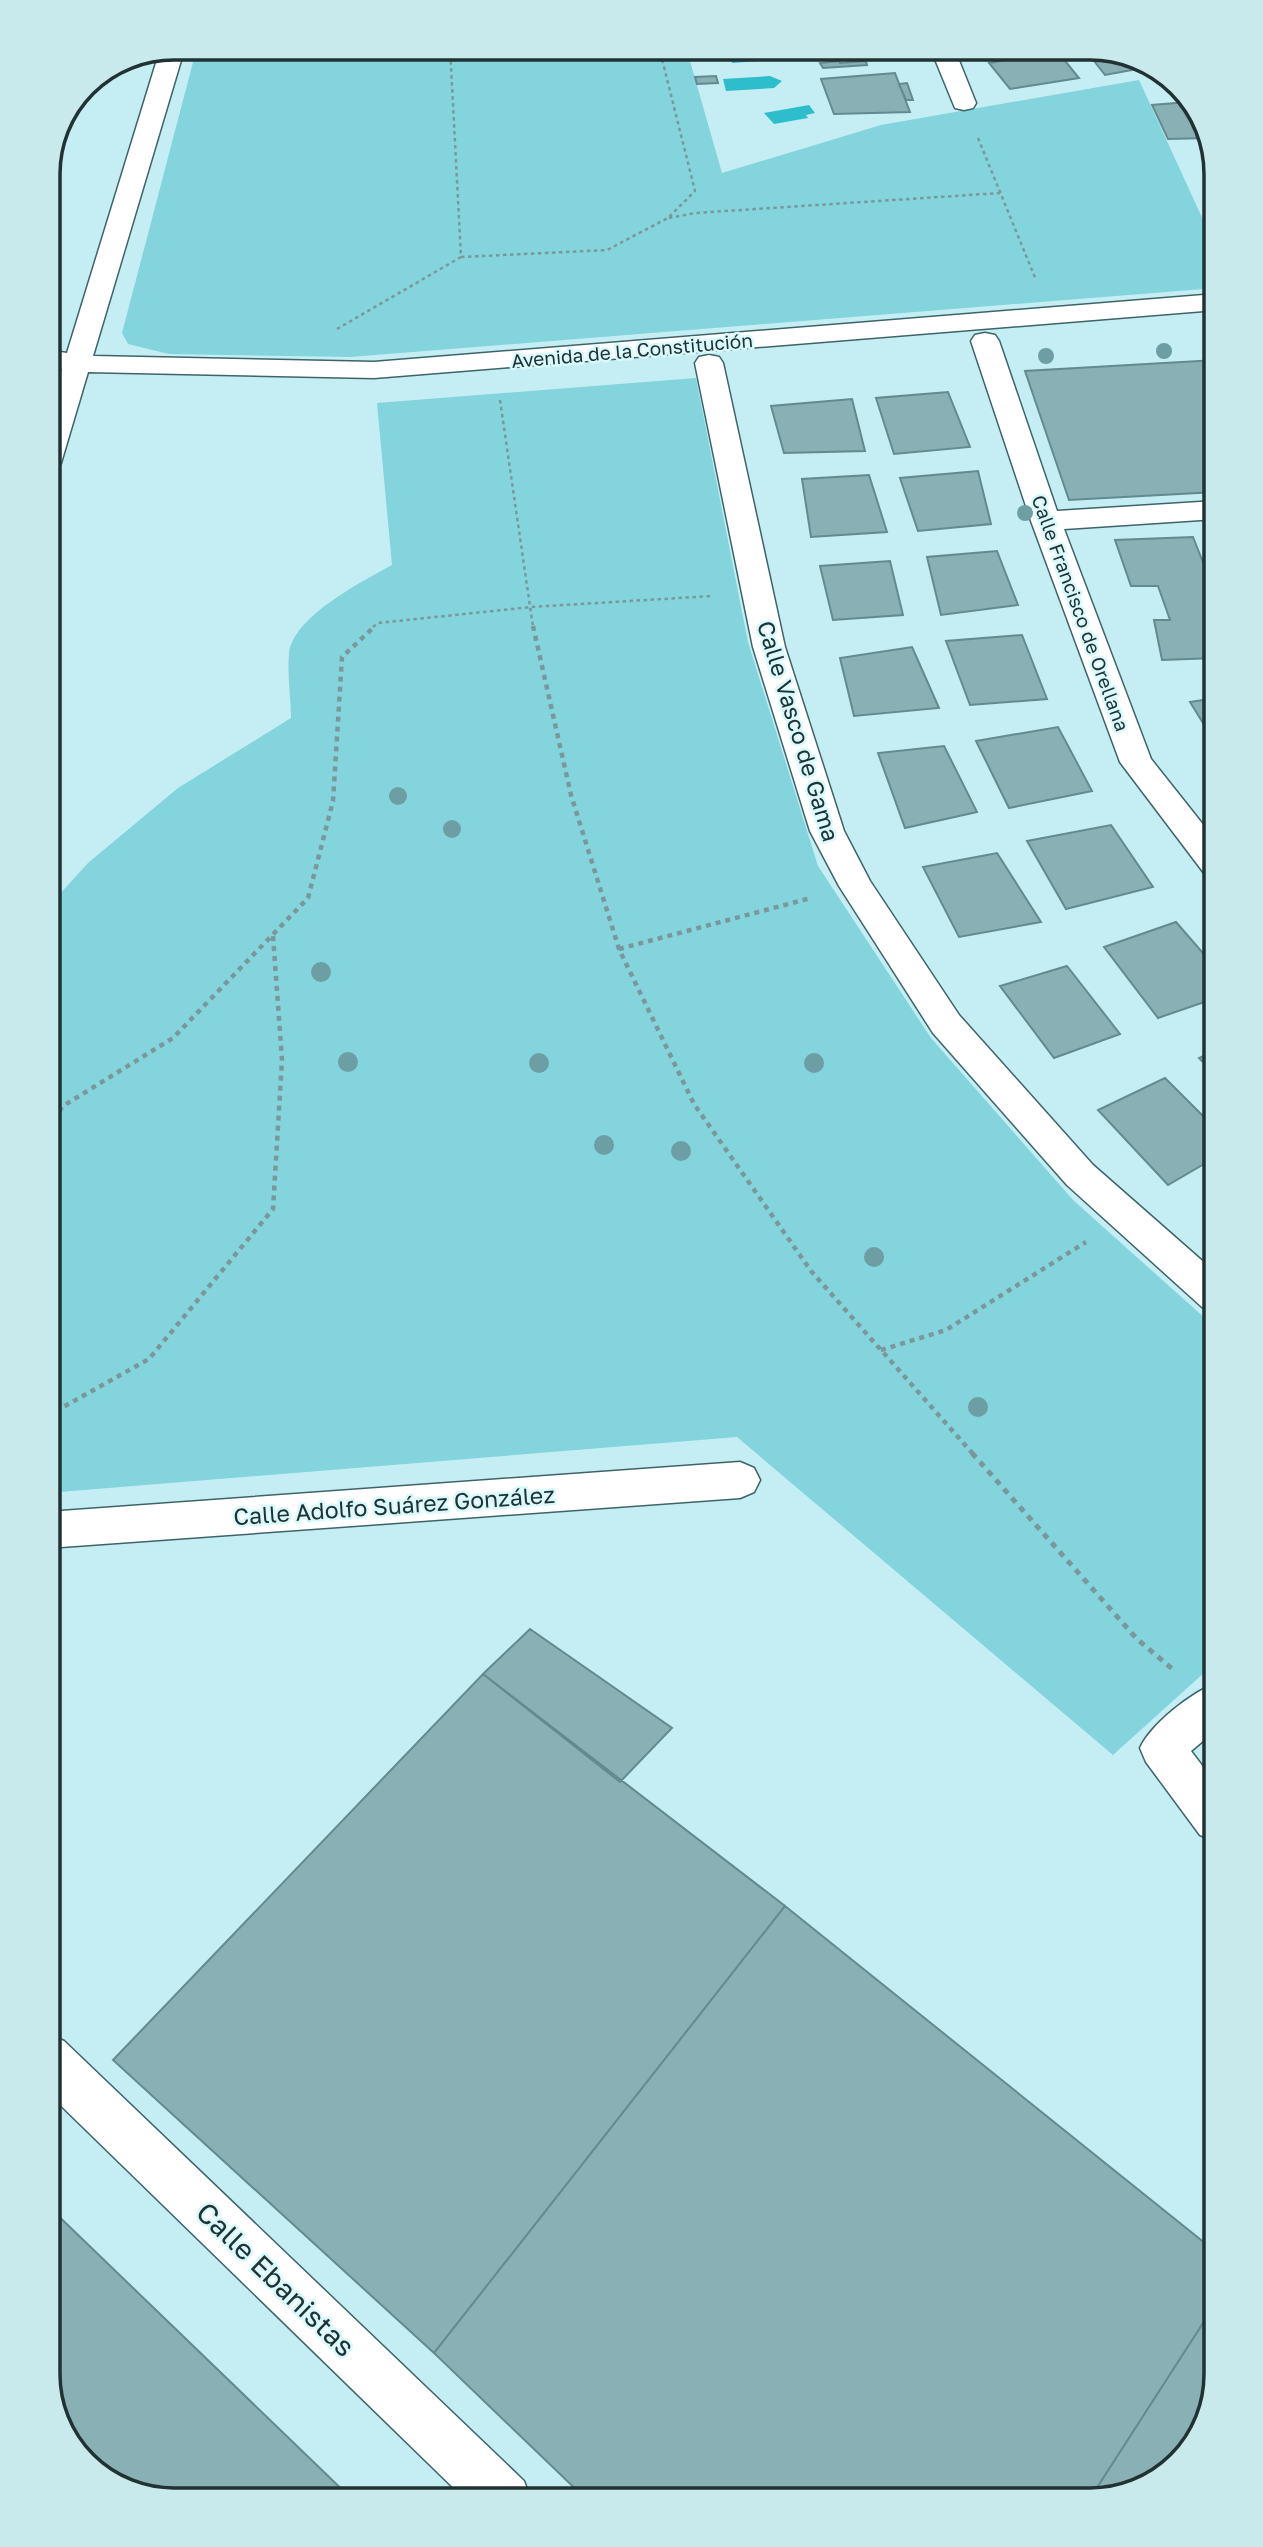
<svg xmlns="http://www.w3.org/2000/svg" width="1263" height="2547" viewBox="0 0 1263 2547" font-family="'Golos Text',sans-serif">
	<style>
		.green { fill: #83d4dd }
		.water { fill: #2dbdcb }
		.building { fill: #88b0b5; stroke: #638a8f; stroke-width: 2 }
		.lines { fill: none; stroke-linecap: round; stroke-linejoin: round }
		.minor-casing { stroke: #3e6469; stroke-width: 3 }
		.path-far2 { stroke: #7a989c; stroke-width: 2.5; stroke-dasharray: 3.5 3.5; stroke-linecap: butt }
		.path-far1 { stroke: #7a989c; stroke-width: 4.5; stroke-dasharray: 5 5; stroke-linecap: butt }
		.path { stroke: #7a989c; stroke-width: 5; stroke-dasharray: 6 6; stroke-linecap: butt }
		.minor { fill: #fff; fill-rule: evenodd }
		.tree { fill: #6d9ea4 }
		.labels { text-anchor: middle; dominant-baseline: central; stroke-width: 5; stroke-linejoin: round; paint-order: stroke }
		.far-street-label { font-size: 19px; fill: #213234; stroke: #d8fafd }
		.street-label { font-size: 23px; fill: #213234; stroke: #d8fafd }
		.near-street-label { font-size: 28px; fill: #213234; stroke: #d8fafd }
		.rim { fill: none; stroke: #213234; stroke-width: 3.5 }
	</style>
	<rect width="100%" height="100%" fill="#c4eef3"/>
	<path class="green" d="M197,47H686L722,173L881,125L1139,80L1216,248V288L350,357L169,354L128,344L122,333Z
		M696,378L748,642L818,866L931,1038L1073,1200L1216,1328V1662L1113,1755L737,1437L47,1493V908L88,863L178,788L291,718C291,697 287,675 289,654C292,617 363,581 392,565L377,403Z"/>
	<path class="water" d="M770,49L781,55L772,60L732,63L728,52Z
		M770,76L782,81L774,88L726,91L723,79Z
		M809,105L815,113L806,115L808,118L774,124L764,113Z"/>
	<path class="building" d="M813,47H887L890,56L816,59Z
		M1084,48H1098L1149,67L1105,75Z
		M1057,51L1079,78L1010,89L989,63Z
		M840,61V63L866,61L867,65L823,68L820,63Z
		M895,73L910,112L834,114L821,79Z
		M716,76L718,83L697,84L695,77Z
		M907,83L913,100H906L899,84Z
		M1188,102L1206,126L1209,138L1168,139L1152,105Z
		M1216,360V492L1069,500L1025,371Z
		M948,392L970,447L894,454L876,398Z
		M852,399L865,451L784,453L771,406Z
		M978,471L991,524L918,531L900,478Z
		M869,475L887,532L811,537L802,479Z
		M1193,537L1216,595V658L1162,660L1154,620H1170L1158,586H1131L1115,540Z
		M997,551L1018,605L941,615L927,557Z
		M890,561L903,615L833,620L820,566Z
		M1022,635L1047,699L970,705L946,641Z
		M912,647L939,708L854,716L840,658Z
		M1216,698V744L1190,702Z
		M1058,727L1092,791L1009,808L976,741Z
		M944,746L977,812L905,828L878,753Z
		M1111,825L1153,887L1066,909L1027,841Z
		M997,853L1041,922L959,937L923,867Z
		M1176,922L1216,968V998L1158,1018L1104,947Z
		M1067,966L1120,1034L1054,1058L1000,986Z
		M1216,1050V1075L1199,1058Z
		M1165,1078L1216,1129V1157L1168,1185L1098,1110Z
		M530,1629L672,1728L620,1782L483,1674Z
		M483,1674L785,1906L434,2353L113,2060Z
		M785,1906L1216,2252V2303L1089,2500H587L434,2353Z
		M47,2205L353,2500L166,2499L103,2478L57,2421L47,2373Z
		M1216,2303V2374L1194,2444L1137,2490L1089,2500Z"/>
	<g class="lines">
		<g class="minor-casing">
			<path id="minor" d="M174,47H185L93,356L374,362L1216,294V310L374,378L88,372L61,463L57,469L47,472V415L62,369L47,366V350L67,353L160,50Z
				M930,47L954,48L976,103L973,108L964,110L955,108Z
				M985,333L995,335L999,341L1057,511L1216,501V519L1064,529L1151,759L1216,841V877L1204,873L1120,762L1031,521L971,341L975,335Z
				M709,355L719,357L723,363L785,647L844,831L870,881L959,1015L1093,1165L1216,1273V1312L1202,1307L1067,1185L933,1033L839,886L810,831L753,647L695,363L699,357Z
				M740,1462L754,1468L760,1480L754,1492L740,1498L47,1548V1512Z
				M1216,1683V1730L1191,1751L1216,1784V1841L1200,1835L1146,1762L1140,1748C1151,1724 1191,1693 1216,1683Z
				M47,2034L64,2041L524,2481L531,2500H466L47,2092Z"/>
		</g>
		<path class="path-far2" d="M978,138L1036,280
			M669,218L695,213L1000,193
			M461,257L607,250L668,218L695,191L659,47
			M337,329L461,257L450,47
			M500,400L533,627
			M373,627L378,623L531,607L712,596"/>
		<path class="path-far1" d="M533,626L571,795L619,949L694,1104L811,1271L974,1455
			M619,949L811,898
			M47,1127L63,1106L173,1038L308,898L333,801L342,657L375,626
			M881,1350L946,1330L1086,1242
			M47,1416L149,1359L273,1209L282,1060L273,936"/>
		<path class="path" d="M972,1453L1137,1639L1176,1672"/>
		<use href="#minor" class="minor"/>
	</g>
	<g class="tree">
		<circle cx="1164" cy="351" r="8"/>
		<circle cx="1046" cy="356" r="8"/>
		<circle cx="1025" cy="513" r="8"/>
		<circle cx="398" cy="796" r="9"/>
		<circle cx="452" cy="829" r="9"/>
		<circle cx="321" cy="972" r="10"/>
		<circle cx="348" cy="1062" r="10"/>
		<circle cx="539" cy="1063" r="10"/>
		<circle cx="814" cy="1063" r="10"/>
		<circle cx="604" cy="1145" r="10"/>
		<circle cx="681" cy="1151" r="10"/>
		<circle cx="874" cy="1257" r="10"/>
		<circle cx="978" cy="1407" r="10"/>
	</g>
	<g class="labels">
		<g class="far-street-label">
			<text transform="translate(632 350) rotate(-5)">Avenida de la Constitución</text>
			<text transform="translate(1081 613) rotate(70)">Calle Francisco de Orellana</text>
		</g>
		<g class="street-label">
			<text transform="translate(799 731) rotate(73)">Calle Vasco de Gama</text>
			<text transform="translate(394 1505) rotate(-4)">Calle Adolfo Suárez González</text>
		</g>
		<g class="near-street-label">
			<text transform="translate(276 2279) rotate(44)">Calle Ebanistas</text>
		</g>
	</g>
	<path d="M0 0H1263V2547H0ZM174 60H1090A114 114 0 0 1 1204 174V2374A114 114 0 0 1 1090 2488H174A114 114 0 0 1 60 2374V174A114 114 0 0 1 174 60Z" fill="#c9eaed" fill-rule="evenodd"/>
	<path class="rim" d="M174 60H1090A114 114 0 0 1 1204 174V2374A114 114 0 0 1 1090 2488H174A114 114 0 0 1 60 2374V174A114 114 0 0 1 174 60Z"/>
</svg>
